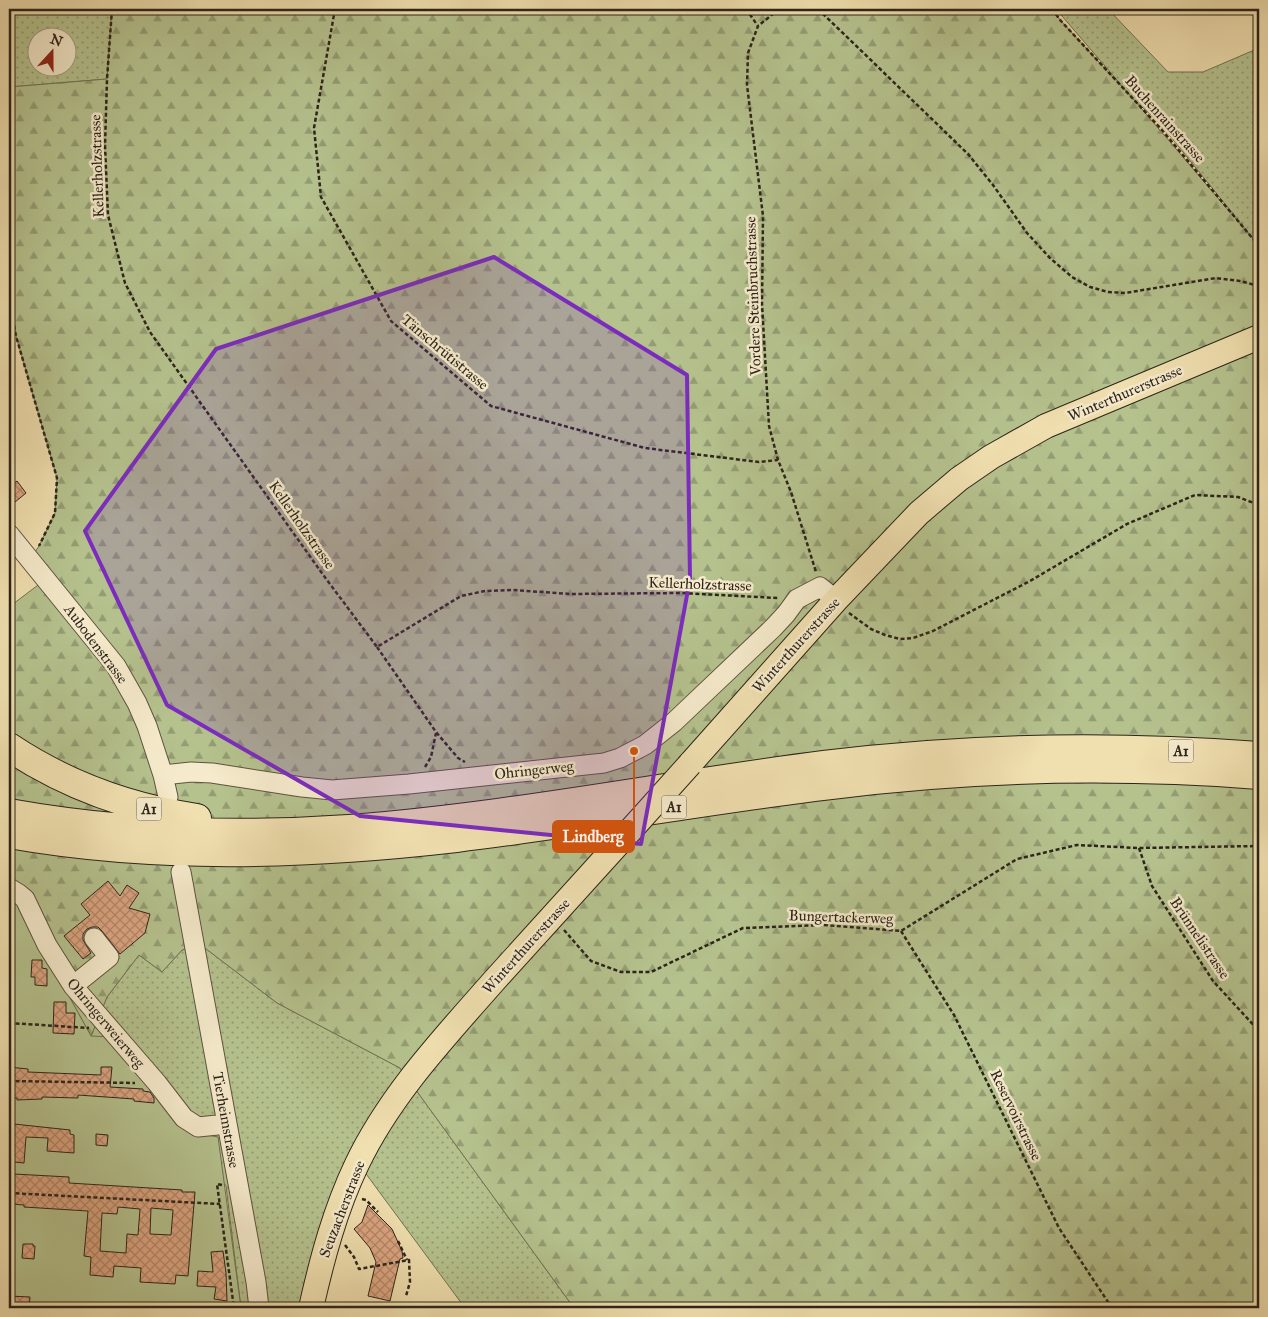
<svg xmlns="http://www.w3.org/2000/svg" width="1268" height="1317" viewBox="0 0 1268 1317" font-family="'IM FELL Great Primer',serif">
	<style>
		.grass { fill: url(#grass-dots); stroke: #707354; fill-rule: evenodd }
		.forest { fill: url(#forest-firs); stroke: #707354 }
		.garden { fill: #b5c28e; stroke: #707354 }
		.building { fill: url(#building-cross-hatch); stroke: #2c241b; fill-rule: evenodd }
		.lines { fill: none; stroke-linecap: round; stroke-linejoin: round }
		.minor-casing { stroke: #5d5340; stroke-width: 21 }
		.major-casing { stroke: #2c241b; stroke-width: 26 }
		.highway-casing { stroke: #2c241b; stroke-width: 30 }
		.path { stroke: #2c241b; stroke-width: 2.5; stroke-dasharray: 4 2.5; stroke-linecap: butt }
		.minor { stroke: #f5eacb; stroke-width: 19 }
		.major { stroke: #f0dfaf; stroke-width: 24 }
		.highway { stroke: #f0dfaf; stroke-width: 28 }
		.major-bridge-casing { stroke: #2c241b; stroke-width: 26; stroke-linecap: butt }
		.major-bridge { stroke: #f0dfaf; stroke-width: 24 }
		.marked { fill: #7b2cbf; fill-opacity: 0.2; stroke: #7b2cbf; stroke-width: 4; stroke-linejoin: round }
		.labels { text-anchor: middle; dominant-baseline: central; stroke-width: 5; stroke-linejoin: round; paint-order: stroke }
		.shield { fill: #f5eacb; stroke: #685f50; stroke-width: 1 }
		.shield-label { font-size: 14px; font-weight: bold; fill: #2c241b }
		.street-label { font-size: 15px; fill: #2c241b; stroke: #f5eacb }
		.leader { fill: none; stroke: #d5540e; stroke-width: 2 }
		.callout-dot { fill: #d5540e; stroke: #f5eacb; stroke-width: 2 }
		.callout { fill: #d5540e; stroke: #d5540e; stroke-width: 2 }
		.callout-label { font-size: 16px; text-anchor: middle; font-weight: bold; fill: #fff }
	</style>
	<defs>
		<pattern id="grass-dots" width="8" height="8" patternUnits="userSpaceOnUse" patternTransform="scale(1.25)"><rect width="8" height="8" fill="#b5c28e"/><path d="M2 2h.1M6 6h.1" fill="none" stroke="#939d73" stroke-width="1.8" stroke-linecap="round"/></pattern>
		<pattern id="forest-firs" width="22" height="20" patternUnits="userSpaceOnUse" patternTransform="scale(1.25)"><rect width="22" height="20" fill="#b5c28e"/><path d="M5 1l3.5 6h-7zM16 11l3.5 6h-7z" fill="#939d73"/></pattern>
		<pattern id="building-cross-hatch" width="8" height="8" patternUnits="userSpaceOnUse" patternTransform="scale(1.25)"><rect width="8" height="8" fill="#dca581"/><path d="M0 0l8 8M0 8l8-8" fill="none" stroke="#b38669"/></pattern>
	</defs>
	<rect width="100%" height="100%" fill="#f0dfaf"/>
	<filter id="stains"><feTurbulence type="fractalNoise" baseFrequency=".004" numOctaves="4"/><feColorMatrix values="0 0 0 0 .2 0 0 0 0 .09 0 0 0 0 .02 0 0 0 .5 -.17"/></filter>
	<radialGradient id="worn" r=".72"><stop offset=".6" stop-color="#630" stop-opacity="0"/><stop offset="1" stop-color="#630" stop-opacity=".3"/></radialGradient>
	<path class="grass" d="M9,9H112L107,79L9,87ZM38,38H68V68H38Z
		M1056,9H1108L1168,72H1203L1259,48V246L1158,121L1135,101Z
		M201,945L277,1003L400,1068L574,1308H465L358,1163L311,1308H241L226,1186L151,1083L91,1036L107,997L139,955L162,972L182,950Z"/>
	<path class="forest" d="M112,9H1052L1061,21L1135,101L1259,246V1308H574L400,1068L277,1003L201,945L182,950L162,972L139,955L107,997L91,1036L13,895H9V607L46,579L30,559L39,546L55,513L57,478L16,336L9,300V87L107,79Z"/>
	<path class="garden" d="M9,895H13L91,1036L110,1037L151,1083L186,1131L218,1137L241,1308H9Z"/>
	<path class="building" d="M17,481L26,493L9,507V487Z
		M108,881L120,896L127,885L139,893L129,908L150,914L145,933L120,954L102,931L98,927H92L87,929L83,934V940L91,953L83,959L64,936L90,915L81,904Z
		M32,960H42V968L47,969V986L35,985V977H31Z
		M54,1002H66V1013H75L74,1034L53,1033Z
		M9,1067L28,1069V1072L101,1075V1067H112L110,1087L143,1089V1091L150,1092L154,1098V1103L134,1101V1099L78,1095V1098L42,1097V1099L17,1100V1098L9,1097Z
		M14,1124L70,1130V1134L74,1135V1153L47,1151L48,1138L26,1137L24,1163L14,1162Z
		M96,1134L108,1135L107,1146L96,1145Z
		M14,1174L69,1177V1183L182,1190V1192H195L188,1276L176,1275L175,1284L140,1282L141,1268L114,1266L113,1277L90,1275L91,1257L84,1256L88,1211L24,1207V1205L12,1204ZM118,1207L140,1209L138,1235L127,1234L126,1253L100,1251L102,1213L117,1214ZM151,1208L173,1210L171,1235L150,1234Z
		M368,1205L392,1229L402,1251L403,1258L400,1259L390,1301L368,1296L376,1262L370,1248L354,1229L362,1222Z
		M23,1244H33V1246H35L34,1259L22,1258Z
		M223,1251L226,1273L227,1301L214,1299L216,1287L197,1286L198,1271L213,1272L211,1252Z
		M9,1296L30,1297L29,1308H9Z"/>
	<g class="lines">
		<g class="minor-casing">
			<path id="minor" d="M9,534L116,666L137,703L147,726L163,775L168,797
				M163,775L191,772L212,773L302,787L332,790L409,784L604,763L620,758L645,745L674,722L773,628L786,614L797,599L820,587L836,600
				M181,872L256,1282L259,1308
				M9,888L19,894L25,899L47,945L73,986L157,1083L184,1118L198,1127L227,1124
				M73,986L109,957L94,938"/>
		</g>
		<g class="major-casing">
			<path id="major" d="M690,764L836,600L919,513L959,479L991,457L1046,426L1259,337
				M311,1308C322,1259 335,1210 357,1164C390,1095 443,1039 493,982C538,933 583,883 628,833"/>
		</g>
		<g class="highway-casing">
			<path id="highway" d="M9,747C66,785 130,808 197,818
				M9,813C121,833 235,837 349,829C508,817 666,785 824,765C969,747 1114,745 1259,756
				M9,834C156,860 307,855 456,838C581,823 705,800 831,785C973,767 1116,764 1259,775"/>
		</g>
		<path class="path" d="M112,9L107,79L105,146L108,215L125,283L150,332L324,576L377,647L461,596L485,591L513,590L571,594L681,593L778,598
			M335,9L314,128L321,197L391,321L491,406L645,448L759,462L778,460
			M746,9L758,26
			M779,9L758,26L748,53L747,85L763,216L762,304L769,426L778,460L791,492L816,572
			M818,9L968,154L993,185L1027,233L1050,258L1072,277L1090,287L1108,292L1125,293L1216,278L1240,281L1259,286
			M1052,9L1061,21L1162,130L1259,246
			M9,300L16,336L57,478L55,513L39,546
			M849,613L871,629L885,635L900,639L913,638L933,631L1030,581L1127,524L1195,495L1238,497L1259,505
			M377,647L436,732L458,758L465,762
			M425,767L431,757L436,733
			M1139,848L1152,886L1213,981L1259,1031
			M564,930L591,961L621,972H651L743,928L823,925L901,931L1017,859L1077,845L1138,848L1259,846
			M901,931L954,1015L1059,1228L1112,1308
			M9,1023L89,1028
			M9,1081L135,1083
			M222,1185L217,1184L234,1308
			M9,1193L220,1204
			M362,1199L366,1200L378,1212
			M398,1241L407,1260
			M345,1245L354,1257L359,1269L409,1260L410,1282L406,1296"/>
		<use href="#minor" class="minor"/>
		<use href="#major" class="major"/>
		<use href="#highway" class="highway"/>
		<g class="major-bridge-casing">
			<path id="major-bridge" d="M628,833L690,764"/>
		</g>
		<use href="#major-bridge" class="major-bridge"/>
	</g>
	<path class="marked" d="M494,257L687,375L690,579L641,844L360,816L167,705L85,531L216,349Z"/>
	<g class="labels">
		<g class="shield">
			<rect x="1168.5" y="739.5" width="25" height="23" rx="4"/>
			<rect x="661.5" y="795.5" width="25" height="23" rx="4"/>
			<rect x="136.5" y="797.5" width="25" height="23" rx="4"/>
		</g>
		<g class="shield-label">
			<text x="1181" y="751">A1</text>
			<text x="674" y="807">A1</text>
			<text x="149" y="809">A1</text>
		</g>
		<g class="street-label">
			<text transform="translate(1165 119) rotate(48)">Buchenrainstrasse</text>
			<text transform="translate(97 166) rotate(-92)">Kellerholzstrasse</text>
			<text transform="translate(753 296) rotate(-92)">Vordere Steinbruchstrasse</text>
			<text transform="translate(445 352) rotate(40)">Tänschrütistrasse</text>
			<text transform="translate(1125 393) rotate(-23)">Winterthurerstrasse</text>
			<text transform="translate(302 525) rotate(55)">Kellerholzstrasse</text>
			<text transform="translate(700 584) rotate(2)">Kellerholzstrasse</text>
			<text transform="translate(96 644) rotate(53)">Aubodenstrasse</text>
			<text transform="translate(796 645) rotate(-48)">Winterthurerstrasse</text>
			<text transform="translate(534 770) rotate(-6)">Ohringerweg</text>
			<text transform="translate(841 917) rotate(2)">Bungertackerweg</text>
			<text transform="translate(1200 938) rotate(56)">Brünnelistrasse</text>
			<text transform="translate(526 946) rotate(-48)">Winterthurerstrasse</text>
			<text transform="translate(106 1023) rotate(50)">Ohringerweierweg</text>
			<text transform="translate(1016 1115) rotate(64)">Reservoirstrasse</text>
			<text transform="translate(226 1120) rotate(80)">Tierheimstrasse</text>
			<text transform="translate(342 1209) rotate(-69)">Seuzacherstrasse</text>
		</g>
	</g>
	<path class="leader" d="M634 751L634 836"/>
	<circle class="callout-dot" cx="634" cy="751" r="5"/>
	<rect class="callout" x="553" y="821" width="81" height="31" rx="5"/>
	<g class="callout-label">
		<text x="593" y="842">Lindberg</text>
	</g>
	<rect width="1268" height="1317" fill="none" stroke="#f0dfaf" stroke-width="30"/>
	<rect x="10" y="10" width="1248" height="1297" fill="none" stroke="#2c241b" stroke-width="2.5"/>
	<rect x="15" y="15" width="1238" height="1287" fill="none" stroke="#2c241b"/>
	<g transform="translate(52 52) rotate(21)"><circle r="24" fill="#f5eacb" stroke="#a59b85"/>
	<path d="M0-4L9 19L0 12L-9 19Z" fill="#8f2418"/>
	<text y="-8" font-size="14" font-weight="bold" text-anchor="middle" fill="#2c241b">N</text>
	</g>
	<rect width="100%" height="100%" filter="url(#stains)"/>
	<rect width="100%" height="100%" fill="url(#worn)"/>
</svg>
